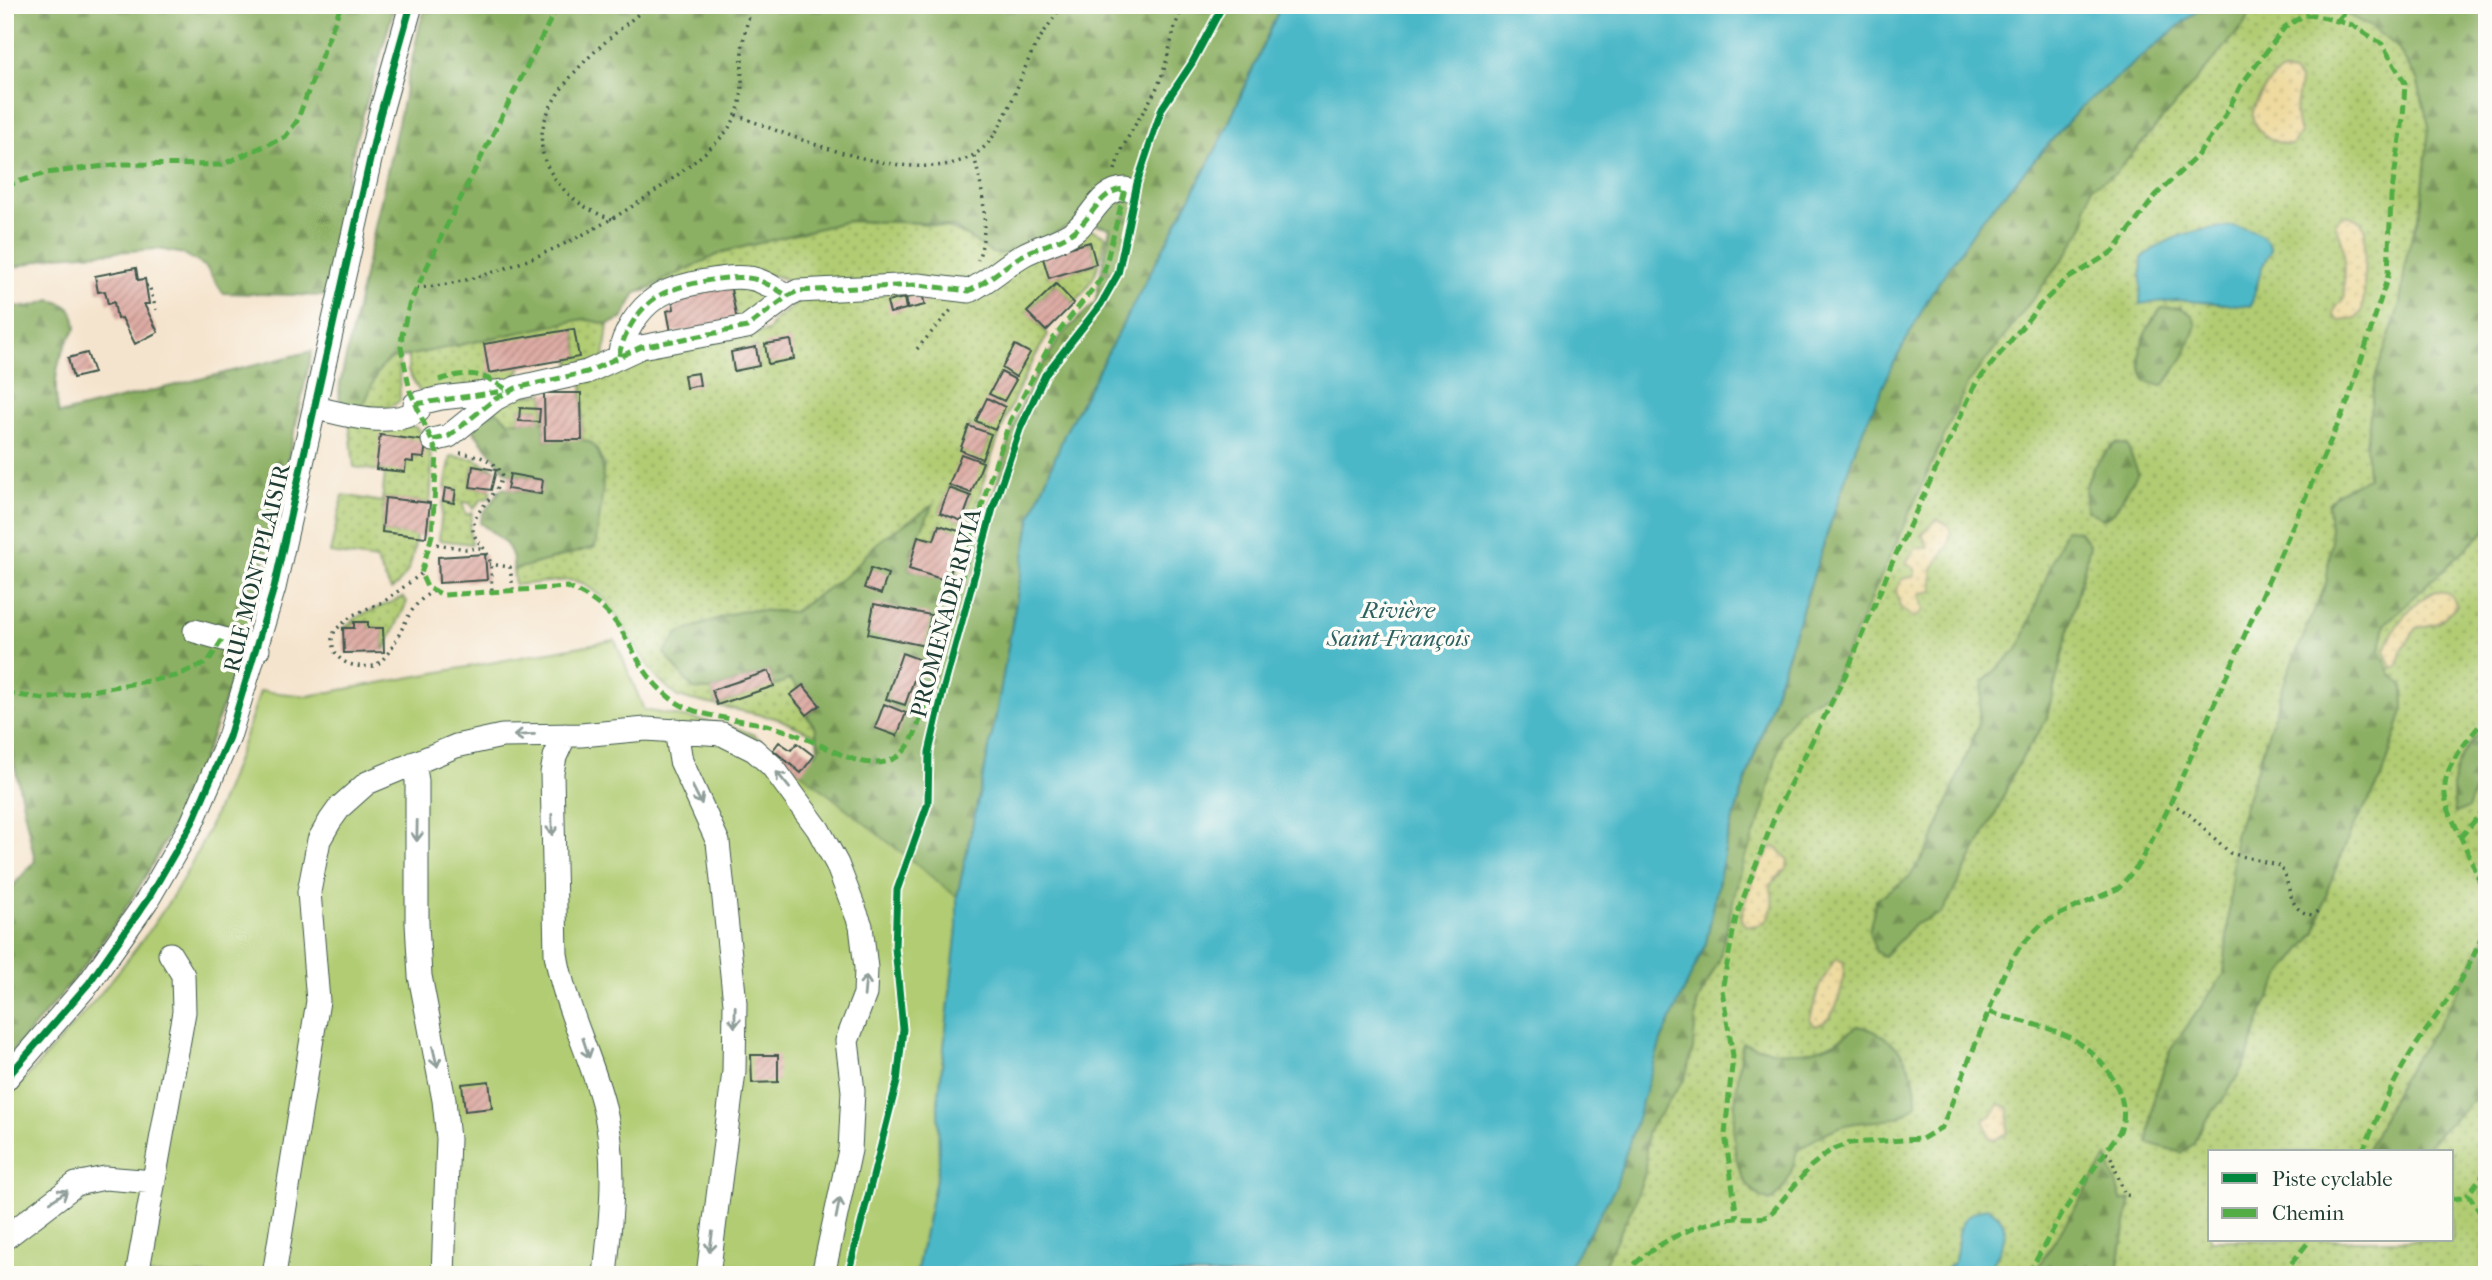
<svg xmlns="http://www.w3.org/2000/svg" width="2492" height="1280" viewBox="0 0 2492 1280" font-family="'IM FELL French Canon',serif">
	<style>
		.grass { fill: url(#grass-dots); stroke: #688453; stroke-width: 2; fill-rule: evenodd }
		.forest { fill: url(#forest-firs); stroke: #56764c; stroke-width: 2 }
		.sand { fill: url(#sand-dots); stroke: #868c69; stroke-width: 2 }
		.green { fill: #b1cc72; stroke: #688453; stroke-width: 2 }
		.water { fill: #4cb8c8; stroke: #367a7e; stroke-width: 2 }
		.building { fill: url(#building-hatch) }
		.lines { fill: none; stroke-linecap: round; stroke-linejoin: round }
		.minor-casing { stroke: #3f564b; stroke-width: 25 }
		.path { stroke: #3f564b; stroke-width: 3.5; stroke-dasharray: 2 5; stroke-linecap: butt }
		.minor { stroke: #fff; stroke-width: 23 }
		.quiet { stroke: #52ad45; stroke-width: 5; stroke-dasharray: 10 5; stroke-linecap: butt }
		.cycleway-casing { stroke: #fdfcf7; stroke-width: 11 }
		.cycleway { stroke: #00873e; stroke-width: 7 }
		.oneway { stroke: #8f9e9a }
		.labels { text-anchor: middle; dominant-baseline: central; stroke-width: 7; stroke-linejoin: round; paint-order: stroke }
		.street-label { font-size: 23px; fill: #1f3d34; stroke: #fdfcf7 }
		.water-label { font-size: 24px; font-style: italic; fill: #2c6260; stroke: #fdfcf7 }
	</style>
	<defs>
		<pattern id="grass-dots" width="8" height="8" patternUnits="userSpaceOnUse" patternTransform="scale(1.75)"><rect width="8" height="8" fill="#b1cc72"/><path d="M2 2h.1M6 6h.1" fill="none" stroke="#8fa75e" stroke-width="1.8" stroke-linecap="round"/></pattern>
		<pattern id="forest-firs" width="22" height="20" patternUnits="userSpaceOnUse" patternTransform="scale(1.75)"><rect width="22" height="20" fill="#8cb064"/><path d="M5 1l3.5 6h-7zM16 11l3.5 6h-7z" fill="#729053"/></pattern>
		<pattern id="sand-dots" width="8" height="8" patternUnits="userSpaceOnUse" patternTransform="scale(1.75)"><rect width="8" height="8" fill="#eeda9e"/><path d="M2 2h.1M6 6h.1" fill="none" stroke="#ccbc89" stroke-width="1.8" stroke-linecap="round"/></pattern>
		<pattern id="building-hatch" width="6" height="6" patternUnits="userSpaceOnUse" patternTransform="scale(1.75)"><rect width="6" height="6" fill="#deaca4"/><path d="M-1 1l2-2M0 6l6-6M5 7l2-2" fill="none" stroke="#b38d86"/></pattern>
	</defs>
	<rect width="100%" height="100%" fill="#fdfcf7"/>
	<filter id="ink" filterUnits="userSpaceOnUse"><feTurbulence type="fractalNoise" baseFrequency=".0143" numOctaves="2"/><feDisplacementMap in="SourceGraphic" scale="14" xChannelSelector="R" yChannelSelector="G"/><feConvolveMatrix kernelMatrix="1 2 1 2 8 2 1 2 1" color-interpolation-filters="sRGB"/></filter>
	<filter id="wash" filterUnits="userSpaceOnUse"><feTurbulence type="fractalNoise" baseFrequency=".00686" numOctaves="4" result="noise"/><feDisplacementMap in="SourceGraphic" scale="28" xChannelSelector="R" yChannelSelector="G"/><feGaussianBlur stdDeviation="1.57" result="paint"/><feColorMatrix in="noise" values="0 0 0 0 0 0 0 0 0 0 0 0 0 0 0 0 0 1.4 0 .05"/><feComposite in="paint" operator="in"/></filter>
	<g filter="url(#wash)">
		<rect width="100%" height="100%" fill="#f5e4cd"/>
		<path class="grass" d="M2204,5H2487V1275H1564L1784,662ZM2210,1152H2452V1240H2210Z
			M849,221C903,223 947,215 992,253L1088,228L1106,236C1100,263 1095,283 1074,303L1055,284L1028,311L1048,335C1000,410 978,498 955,583L948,581L962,532L939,525L934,540L918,536L932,506L879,541L848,574L793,612L749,610L679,633L693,689L712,690L717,705L790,679L798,689L791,695L816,729L817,736L779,719L678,697L654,675L607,601L583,583L570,580L515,585L513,570L595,547L604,464L591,443L582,440V382L648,355L768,331L774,320L797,304L788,280C739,260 684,282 636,293L723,252ZM1090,242L1096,264L1049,277L1043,255ZM756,347L759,366L734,371L731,352ZM969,426L991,434L982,458L960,450ZM949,488L971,496L962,521L940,512Z
			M730,284L757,291L764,306L738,326Z
			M583,319L608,324L604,359L568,367L572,358L579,357L574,329L521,367L516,377L509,382L500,381L489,373L488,386L420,392L408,371V355Z
			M399,357L400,401L390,407L361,408C375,388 371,364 399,357Z
			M544,393V421L539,422V409L520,408L519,421H508L494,409L508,398Z
			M349,420L416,427C436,442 432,479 430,503L385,498L382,532L416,535C413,558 411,575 391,590L376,560L330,553L343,495L382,502L385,472L354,467Z
			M451,456L475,459L496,470L473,466L470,487L491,490L489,498L482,499L473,509L470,503L462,502L466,515L472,513L469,530L472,544L439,540L443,501L454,502L456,490L445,488Z
			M403,597L407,602L384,652L383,628H368V622H354V628H343L359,616Z"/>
		<path class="forest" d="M5,5H395L354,145L325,296L223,293L206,267L184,254L158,249L56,256L8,269L5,273Z
			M427,5H1281L1223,136L1065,433L1031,517L995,721L957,897V928L938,1103L939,1164L916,1275L800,772L818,750L816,729L807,715L819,705L803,685L798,689L790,679L774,686L769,671L712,690L693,689L664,653L679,633L730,614L749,610L794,612L848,574L879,541L933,505L918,536L909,569L965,585L1018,413L1035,376L1063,333L1095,303L1110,228L1081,220L1012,254L992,253L955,228L930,223L848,221L723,252L636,293L622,319L608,324L583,319L388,360C372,374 373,391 361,408L345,407L339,397L340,384L420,24Z
			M2204,5H2254L2244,25L2116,173L2092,187L2086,208V222L2067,254L1967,385L1829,692L1799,710L1781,736L1764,810L1741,868L1719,960L1697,1004L1693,1049L1685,1078L1647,1132L1645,1173L1634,1204L1599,1275H1564L1661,1041L1706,943L1728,836L1857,443L1892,367L1930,295L1983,218L2081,107Z
			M2339,5H2487V529L2385,624L2380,650L2390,673L2403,685L2404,708L2382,778L2352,829L2328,888L2316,932L2282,974L2265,1006L2245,1063L2227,1094L2204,1123L2193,1144L2182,1153L2148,1143L2154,1097L2171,1049L2224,974L2235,836L2288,672L2326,584L2331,543L2328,504L2337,493L2368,478L2366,444L2375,378L2400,304L2407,253L2421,209L2429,126L2417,79L2397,47L2371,27L2348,15L2332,12Z
			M51,300C70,305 74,308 76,328C56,356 52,381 59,414L312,351C272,527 242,707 152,865C112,936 60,999 5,1059V895L35,861L5,720V301C21,312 35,305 51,300Z
			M2180,307L2192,315L2196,325L2184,357L2163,386L2146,382C2132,356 2144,328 2162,308Z
			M494,409L508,421H544L545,440C558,440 577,436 589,442C614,455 598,523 595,547L513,570C516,545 498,537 480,523L483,514L502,488L540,494L543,480L507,473L474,432L476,424Z
			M2116,443L2127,445L2138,473L2114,512L2103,519L2087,510C2079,483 2096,460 2116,443Z
			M2065,529L2079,531L2090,545L2046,720L2014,771L1998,809L1942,913L1915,924L1884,956L1876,952L1869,932L1876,900L1910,876L1931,844L1978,726L1983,682L2019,648Z
			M2487,724V748L2479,759L2475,790L2468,809L2455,813C2448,772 2458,754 2487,724Z
			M2487,934V1086L2421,1152H2367L2401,1080L2445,1014Z
			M1857,1026C1895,1033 1918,1066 1916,1105C1897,1125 1876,1119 1850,1124C1830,1128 1813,1140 1797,1151C1792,1171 1788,1189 1770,1201C1714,1183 1739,1087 1742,1043C1786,1056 1821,1059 1857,1026Z
			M2107,1157L2122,1201L2131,1199L2116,1275H2033Z"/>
		<path class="sand" d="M2283,71L2293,73L2300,81L2295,115L2300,133L2292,145C2278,145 2256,134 2253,119C2250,106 2270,76 2283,71Z
			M2347,215L2361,221L2365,230L2364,296L2362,311L2356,319L2339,321L2334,316L2335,309L2345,297C2341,271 2350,249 2335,225L2340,217Z
			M1937,519L1949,526L1951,533L1948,546L1932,569L1933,591L1919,594L1924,610L1914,618L1900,607L1896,590L1902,579L1915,576V569L1906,562L1916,548L1928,547L1922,534Z
			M2435,591C2447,591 2451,595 2457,605L2438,623L2417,628L2401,651L2399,665L2392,668L2385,651C2393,626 2411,603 2435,591Z
			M1772,847L1778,848L1788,860L1787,868L1770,885C1776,906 1772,930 1745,925L1741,920C1746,895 1756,867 1772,847Z
			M1835,959L1844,962C1844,982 1839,1021 1815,1026L1810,1019L1819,987Z
			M2000,1104L2009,1108L2008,1133L1994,1140L1989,1137L1984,1118L1991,1116Z"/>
		<path class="green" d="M615,640L644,710L728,725L754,735L957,897V928L938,1103L939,1164L916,1275H5V1101C63,1037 123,973 170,900C211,836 237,763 260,691L308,696Z"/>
		<path class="water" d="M1281,5H2204L2081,107L1983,218L1930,295L1892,367L1857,443L1728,835L1706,943L1661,1041L1615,1188L1564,1275H916L939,1164L938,1103L957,928V897L995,721L1031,517L1065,433L1223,136Z
			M2234,226C2250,230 2266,232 2271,250L2262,267L2251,306L2177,300L2140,304L2142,258C2170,234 2199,229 2234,226Z
			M1987,1208C2019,1223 2001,1252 1986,1275H1939L1954,1262C1962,1237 1951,1215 1987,1208Z"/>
		<g id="blocks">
			<path class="building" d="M1090,242L1096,264L1049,278L1042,255Z
				M136,268L138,280L145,279L149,304H144L158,332L135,344L122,318L117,319L114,302L108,304L105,291L98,292L95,276Z
				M730,284L738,326L671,332L667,311L674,309L672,296Z
				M1056,284L1074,303L1046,331L1027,312Z
				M922,294L925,305L908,309L906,298Z
				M904,298L906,309L890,313L887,302Z
				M574,329L579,357L489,373L484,344Z
				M791,340L794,359L768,364L765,344Z
				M1015,345L1030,353L1016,377L1002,368Z
				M756,347L759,366L734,371L731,352Z
				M87,353L94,373L73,378L68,358Z
				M1001,372L1016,380L1004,401L989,394Z
				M698,373L700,385L686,388L684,375Z
				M544,393H581L582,440H545Z
				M987,398L1005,407L995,430L976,421Z
				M520,408L540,409L539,422L519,421Z
				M969,426L991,434L982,459L960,450Z
				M380,435L426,441L424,458L413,457V462L406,461L405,472L376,469Z
				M961,454L983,462L971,493L949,485Z
				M473,466L496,470L491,490L470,487Z
				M510,474L543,480L541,494L507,489Z
				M445,488L456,490L454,503L443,501Z
				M949,488L971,496L962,521L940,513Z
				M385,498L430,503L426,537L382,532Z
				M939,525L962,532L948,581L909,569L918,536L934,540Z
				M485,554L487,580L439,583L438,557Z
				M871,568L888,574L881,594L864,588Z
				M874,604L931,615L925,646L868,634Z
				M354,622H368V628H383L384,652L344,653L343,628H354Z
				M902,653L921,660L905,705L886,699Z
				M769,671L774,686L717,705L712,690Z
				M803,685L820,705L807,715L790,695Z
				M884,704L906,713L897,736L875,728Z
				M779,742L791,750L797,743L814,756L801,773L773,750Z
				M751,1055H778V1082L752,1083Z
				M489,1081L492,1108L465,1111L462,1084Z"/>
		</g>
	</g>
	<g filter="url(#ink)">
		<use href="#blocks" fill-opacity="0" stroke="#3f564b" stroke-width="2"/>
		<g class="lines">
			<g class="minor-casing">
				<path id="minor" d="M619,356C623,334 638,309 657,297C674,285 727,275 748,278C762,279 775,289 788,296
					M415,404L441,398L505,391
					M316,408C346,415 389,428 418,411
					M433,440L449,436L495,399L516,388L587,372L641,347L747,327L788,296L798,291L918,285L969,291C989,281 1004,266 1023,255C1041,245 1062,242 1077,229C1093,215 1102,189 1125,189
					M195,631L258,649
					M676,730L681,761L718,842L735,1003L734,1072L708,1275
					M565,735L555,757L552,773L556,954C564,1005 590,1053 603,1103C618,1158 611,1219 605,1275
					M414,763L417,781V923L420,976L444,1100L448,1139L443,1275
					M5,1080L89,983L148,899L192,823L229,737L274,588L380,115L411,5
					M5,1238L76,1184L105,1178L154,1182
					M137,1275L184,1012L183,975L170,954
					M274,1275L318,1001L309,892L319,840L330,821L340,807L367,783L456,746L502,736L581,735L646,729L722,734L754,750L772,766L818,829L837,864L861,926L866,968L865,994L847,1041L853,1091L850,1150L823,1275"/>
			</g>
			<path class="path" d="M736,115C795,137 946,204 992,138C1011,111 1019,79 1033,50C1041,35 1053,20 1062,5
				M974,156C983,192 990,224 978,260
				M1115,170C1123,137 1146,112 1159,83C1170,57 1171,29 1184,5
				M612,219C585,210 565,196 550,171C513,108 607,41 649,5
				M146,286L149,285L156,310
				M417,288C509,281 624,220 694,162C710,148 728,135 736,115C745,94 741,74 742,52C743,36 748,20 752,5
				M917,349L951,310
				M460,453C477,455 496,459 502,477C496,495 483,503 475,519C467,538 484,543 489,558C492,567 491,581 492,591
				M430,543L466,549L481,548
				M489,564L510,567L513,589
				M421,574L385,601L353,615L335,630L332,639C333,664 354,668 375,666C403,646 402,606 434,591
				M2171,803L2189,814L2230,853L2280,866C2292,883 2286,912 2313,915L2318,911
				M2106,1153L2110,1155L2125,1195L2132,1196"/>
			<use href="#minor" class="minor"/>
			<path class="quiet" d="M2338,20L2352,5
				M5,186L46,173L122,164L221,165L285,137L297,121L341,5
				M619,356C623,334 638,309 657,297C674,285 727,275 748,278C762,279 775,289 788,296
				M439,380C470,370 482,373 509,391
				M415,404L505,391
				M433,440L449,436L495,399L516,388L587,372L641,347L747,327L788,296L798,291L918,285L969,291C989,281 1004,266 1023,255C1041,245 1062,242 1077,229C1093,215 1102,189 1125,189L1103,276L1053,339L1010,421L988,485L924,708C917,727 912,752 891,760C875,767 855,761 840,754C816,743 792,731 766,725C735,718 694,718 669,697C623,660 635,615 567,587L443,595L427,587L421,574L432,535L437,453L410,391L401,347L402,335L409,305L443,233L558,5
				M5,693L45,699L176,676L208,662L222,640
				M2460,838L2487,806
				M1989,1012C2016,1021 2052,1026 2076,1041C2104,1058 2134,1099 2120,1131L2061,1215L2028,1275
				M2362,1152C2376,1122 2389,1090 2406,1061C2431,1019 2474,973 2485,923C2488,906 2484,893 2478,877C2446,794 2419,794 2487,717
				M2487,1170L2468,1194L2487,1223
				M2452,1199L2468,1197
				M1624,1275C1651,1244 1696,1222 1736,1218C1748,1217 1758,1219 1769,1216L1811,1166L1831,1150L1850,1143L1922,1139L1942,1127L2005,971L2019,948L2041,925L2056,916L2119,888L2139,864L2166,813L2348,401L2388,276L2391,197L2403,119L2405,83L2382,44L2352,25L2314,15L2303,16L2285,27L2241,85L2220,125L2196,157L2156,195L2114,251L2066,280L2040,305L1976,383L1891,565L1846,674L1778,808L1736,917L1722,990L1733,1056L1725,1134L1737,1218
				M2282,1275L2310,1240"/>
			<g class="cycleway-casing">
				<path id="cycleway" d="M5,1080L89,983L148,899L192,823L229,737L274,588L380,115L411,5
					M848,1275L897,1082L903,1029L895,948L897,890L928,803L929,752L944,687L993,508L1020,429L1045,375L1101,304L1118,274L1137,183L1162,108L1192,63L1223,5"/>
			</g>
			<use href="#cycleway" class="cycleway"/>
		</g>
		<defs><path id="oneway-shaft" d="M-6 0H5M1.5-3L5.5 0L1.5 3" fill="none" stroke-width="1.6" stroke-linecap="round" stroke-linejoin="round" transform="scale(1.75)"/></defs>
		<g class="oneway">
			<use href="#oneway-shaft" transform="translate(524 735) rotate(177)"/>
			<use href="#oneway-shaft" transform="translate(783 780) rotate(-129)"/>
			<use href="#oneway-shaft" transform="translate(697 795) rotate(63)"/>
			<use href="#oneway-shaft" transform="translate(552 825) rotate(89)"/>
			<use href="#oneway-shaft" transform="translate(417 831) rotate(91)"/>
			<use href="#oneway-shaft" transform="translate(865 986) rotate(-85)"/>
			<use href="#oneway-shaft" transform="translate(735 1017) rotate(91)"/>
			<use href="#oneway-shaft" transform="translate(586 1048) rotate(72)"/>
			<use href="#oneway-shaft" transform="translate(435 1057) rotate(77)"/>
			<use href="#oneway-shaft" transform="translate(59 1196) rotate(-34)"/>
			<use href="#oneway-shaft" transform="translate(838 1208) rotate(-79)"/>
			<use href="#oneway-shaft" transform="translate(711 1242) rotate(98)"/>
		</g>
	</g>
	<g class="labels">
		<g class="street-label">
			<text transform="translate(257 568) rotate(-76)">RUE MONTPLAISIR</text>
			<text transform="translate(946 613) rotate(-75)">PROMENADE RIVIA</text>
		</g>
		<g class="water-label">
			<text x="1398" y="610">Rivière<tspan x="1398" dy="28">Saint-François</tspan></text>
		</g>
	</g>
	<rect width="2492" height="1280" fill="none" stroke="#fdfcf7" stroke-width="28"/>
	<rect x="2208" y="1150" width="245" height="91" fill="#fdfcf7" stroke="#a4b0a9" stroke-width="2"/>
	<rect x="2222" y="1173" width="35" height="10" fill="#00873e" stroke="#a4b0a9" stroke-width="2"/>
	<text x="2272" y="1186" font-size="21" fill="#1f3d34">Piste cyclable</text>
	<rect x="2222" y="1208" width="35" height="10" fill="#52ad45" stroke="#a4b0a9" stroke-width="2"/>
	<text x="2272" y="1220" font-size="21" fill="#1f3d34">Chemin</text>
</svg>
